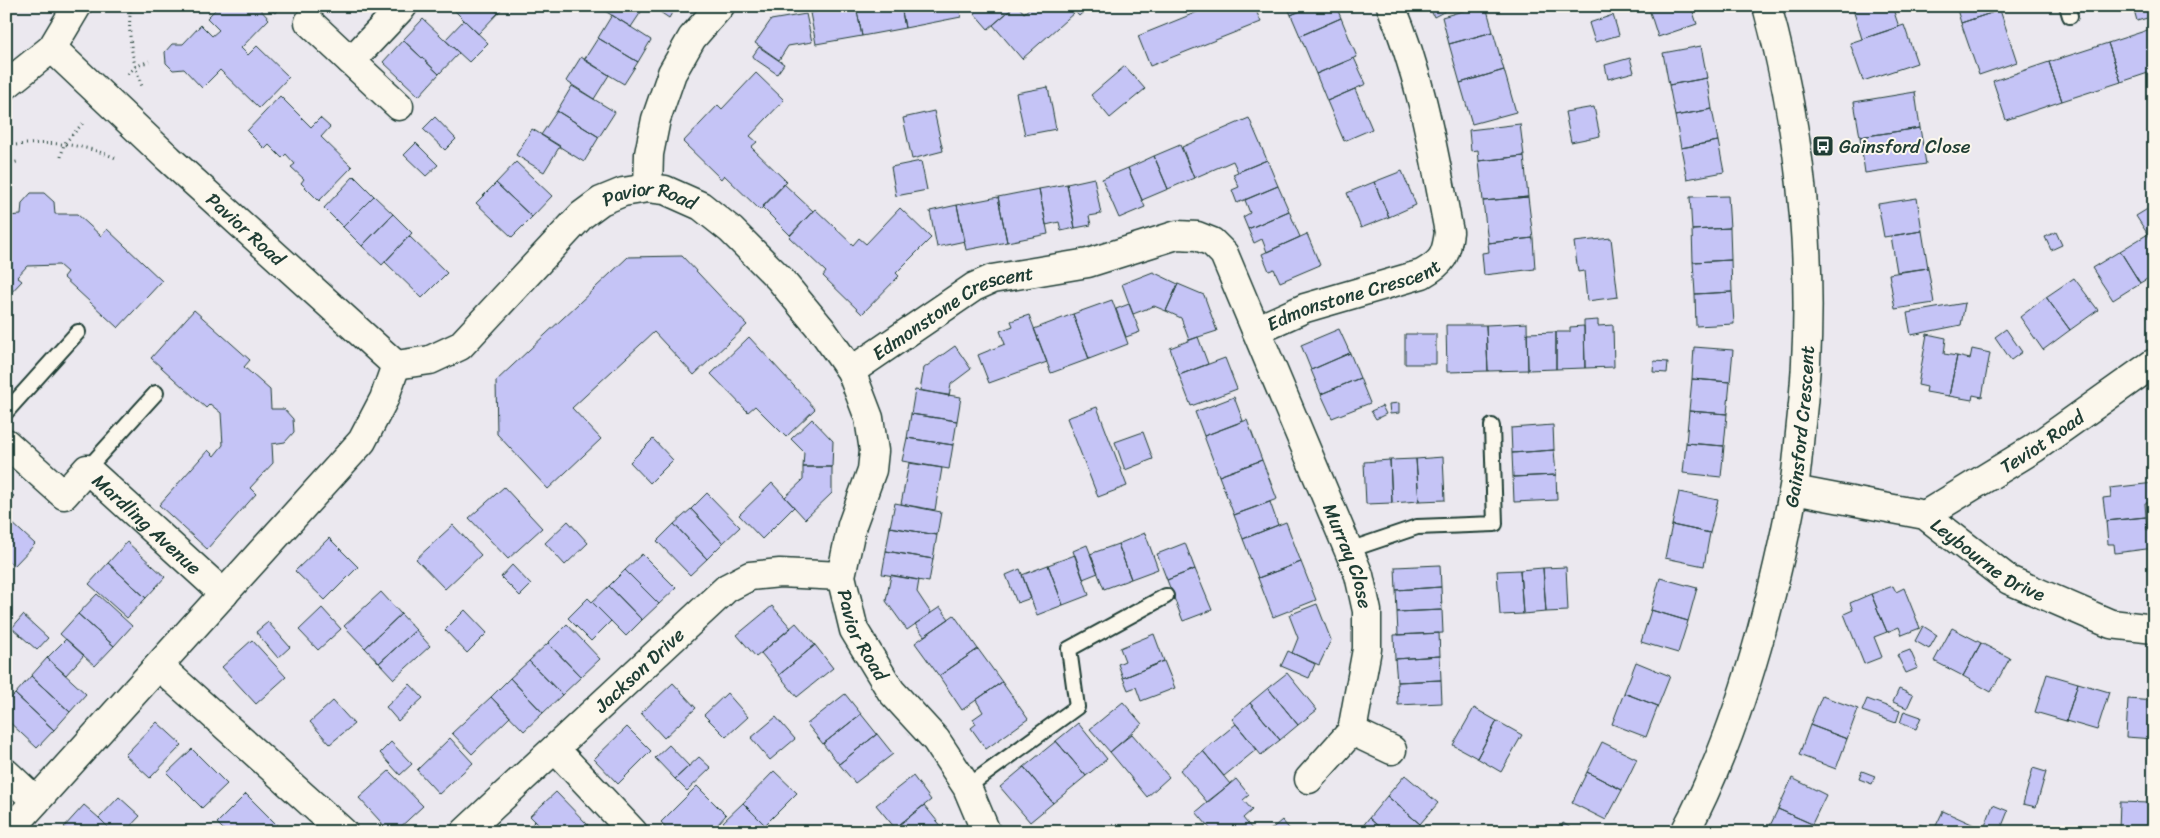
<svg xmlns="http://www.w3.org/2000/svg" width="2160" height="838" viewBox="0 0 2160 838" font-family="Sriracha,sans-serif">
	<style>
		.building { fill: #c5c4f6; stroke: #1f3d34 }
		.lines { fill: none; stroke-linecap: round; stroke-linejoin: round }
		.service-casing { stroke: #1f3d34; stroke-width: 18 }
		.minor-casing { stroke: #1f3d34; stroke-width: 31 }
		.tertiary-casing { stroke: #1f3d34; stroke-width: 31 }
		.secondary-casing { stroke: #1f3d34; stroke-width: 31 }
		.path { stroke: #1f3d34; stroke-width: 3; stroke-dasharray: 1 4; stroke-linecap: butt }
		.service { stroke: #fbf7ec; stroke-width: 14 }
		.minor { stroke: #fbf7ec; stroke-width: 28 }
		.tertiary { stroke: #fbf7ec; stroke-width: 28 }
		.secondary { stroke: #fbf7ec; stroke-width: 28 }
		.labels { text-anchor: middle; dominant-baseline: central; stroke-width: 4; stroke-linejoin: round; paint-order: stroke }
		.poi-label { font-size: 19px; fill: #1f3d34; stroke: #fbf7ec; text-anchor: start }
		.street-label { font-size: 19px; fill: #1f3d34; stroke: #fbf7ec }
	</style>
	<rect width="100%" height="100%" fill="#ebe8ef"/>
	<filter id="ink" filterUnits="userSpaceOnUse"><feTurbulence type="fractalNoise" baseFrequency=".02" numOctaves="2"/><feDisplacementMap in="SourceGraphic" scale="10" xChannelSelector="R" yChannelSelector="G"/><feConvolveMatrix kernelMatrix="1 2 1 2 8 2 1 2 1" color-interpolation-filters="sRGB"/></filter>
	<g filter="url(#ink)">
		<path class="building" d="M219,6H257L269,19L241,48L248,55L257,46L289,77L259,108L220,70L202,88L184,69L173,70L166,63L165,52L172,44H183L201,25L212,36L219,30L207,18Z
			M267,6H281L275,13Z
			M450,6H491L498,13L478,34Z
			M491,6H504L498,13Z
			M608,6H645L631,27L605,11Z
			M651,6H676L669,18Z
			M824,6H856L862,36L816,44L810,13L825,10Z
			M856,6H901L905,28L862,36Z
			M901,6H959L961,17L905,28Z
			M968,6H1015L988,29Z
			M1015,6H1018L1024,13L1032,6H1070L1075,12L1022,59L993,25Z
			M1070,6H1090L1079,16Z
			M1212,6H1254L1261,22L1150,66L1138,36Z
			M1287,6H1312L1291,15Z
			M1312,6H1336L1341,18L1300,36L1291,15Z
			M1429,6H1455L1434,17Z
			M1480,6H1486L1493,32L1449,44L1442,17Z
			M1648,6H1691L1697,24L1658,37Z
			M1852,6H1892L1899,27L1862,39Z
			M1956,6H1998L2000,10L1961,23Z
			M2133,6H2154V16L2137,21Z
			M2000,10L2017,62L1979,75L1961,23Z
			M806,14L812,42L788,46L779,60L755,43L771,20Z
			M612,15L651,40L638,62L598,38Z
			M1613,15L1619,35L1595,42L1589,23Z
			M1341,18L1357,57L1316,74L1300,36Z
			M423,19L459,53L439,74L403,40Z
			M464,20L488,43L469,62L445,40Z
			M1904,25L1917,63L1863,81L1850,43Z
			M2154,28V71L2121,82L2108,43Z
			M1493,32L1504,70L1460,83L1449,44Z
			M598,38L638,62L624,84L584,60Z
			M403,40L439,74L419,96L383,62Z
			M2108,43L2121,82L2062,101L2049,62Z
			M1701,46L1707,78L1669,85L1663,53Z
			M759,47L784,64L777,74L752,57Z
			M581,57L609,75L594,99L566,81Z
			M1354,58L1366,84L1327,101L1316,74Z
			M1630,58L1634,72L1608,79L1605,65Z
			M2049,62L2062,101L2006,120L1993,81Z
			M1125,66L1145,89L1110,118L1091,95Z
			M1504,70L1516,112L1472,124L1460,83Z
			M756,73L784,100L750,136L757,142L751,147L787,182L760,210L724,175L721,179L683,142L718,105L722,109Z
			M1707,78L1712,109L1675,116L1669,85Z
			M572,86L615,112L599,137L557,111Z
			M1048,87L1056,129L1025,135L1016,93Z
			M1355,89L1372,129L1344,141L1327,101Z
			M1915,92L1920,128L1860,137L1854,102Z
			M280,96L311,127L320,118L330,127L321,137L352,167L319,201L301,183L304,179L291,167L295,164L286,154L282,158L269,145L265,149L247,131Z
			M1594,107L1600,136L1571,142L1565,112Z
			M1712,109L1718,141L1681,148L1675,116Z
			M557,111L599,137L584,162L541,135Z
			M934,111L943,151L912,159L903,118Z
			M435,117L456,139L445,150L423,129Z
			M1249,118L1267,160L1238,172L1233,161L1194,178L1182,147Z
			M1520,124L1524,156L1479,161L1478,150L1471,151L1469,130Z
			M1920,128L1926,164L1865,173L1860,137Z
			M532,129L560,146L544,172L516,155Z
			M1718,141L1724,172L1687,179L1681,148Z
			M416,143L438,165L426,176L404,155Z
			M1180,145L1194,178L1168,189L1154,156Z
			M1154,156L1168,189L1142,200L1128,168Z
			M1524,156L1528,197L1483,201L1479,161Z
			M1267,160L1278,186L1237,203L1232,190L1239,187L1233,174Z
			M921,161L927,190L896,196L891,167Z
			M516,162L552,196L532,217L496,183Z
			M1128,168L1145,207L1119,218L1102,179Z
			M1402,171L1416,205L1389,217L1374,182Z
			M354,176L374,196L343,227L324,208Z
			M1094,178L1101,214L1089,216L1091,225L1075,228L1067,184Z
			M1374,182L1389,217L1361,228L1347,193Z
			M496,183L532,217L512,237L476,203Z
			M784,184L813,211L790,235L762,207Z
			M1067,184L1075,228L1061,231L1059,222L1046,225L1039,189Z
			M1278,186L1289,211L1248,229L1243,217L1250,213L1245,200Z
			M1039,189L1048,234L1007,242L998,197Z
			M31,193H44L54,202L55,214H77L101,236L107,229L162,281L118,328L63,277L67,272L59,265L27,266L17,277L22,281L6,298V216L21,215L22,203Z
			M374,196L393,214L362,246L343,227Z
			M1728,196L1730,228L1692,230L1690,197Z
			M998,197L1007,242L966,250L957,205Z
			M1528,197L1533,238L1488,243L1483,201Z
			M1917,198L1922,231L1884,237L1878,204Z
			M957,205L965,241L937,247L930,211Z
			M2154,205V244L2136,216Z
			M900,208L931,238L896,273L899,276L862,314L823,276L826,272L789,237L815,209L853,245L859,238L866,244Z
			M1289,211L1300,237L1267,252L1262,239L1254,243L1248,229Z
			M393,214L412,233L382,265L362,246Z
			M1730,228L1731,260L1693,262L1692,230Z
			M1922,231L1928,268L1897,272L1891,236Z
			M2056,232L2062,245L2051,250L2045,237Z
			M1307,234L1320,265L1280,282L1274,269L1269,271L1262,254Z
			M2148,234L2154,244V275L2140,283L2120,251Z
			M409,236L447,273L422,298L385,262Z
			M1533,238L1535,269L1484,275L1482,253L1489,252L1488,243Z
			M1611,238L1618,297L1587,301L1584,271L1578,272L1574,242Z
			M2120,251L2140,283L2113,300L2092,268Z
			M682,256L747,325L694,375L654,332L572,408L601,439L548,489L497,434L496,381L628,257Z
			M1731,260L1732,292L1695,294L1693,262Z
			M1928,268L1934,303L1895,309L1889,274Z
			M1153,272L1178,284L1166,311L1154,306L1133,314L1122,284Z
			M2074,278L2098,310L2070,330L2046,297Z
			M1178,284L1204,295L1217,331L1189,340L1181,318L1166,311Z
			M1732,292L1734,324L1696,326L1695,294Z
			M2046,297L2070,330L2043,350L2020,317Z
			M1112,300L1128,344L1089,359L1073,314Z
			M1965,303L1961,325L1911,335L1907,313Z
			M1129,304L1140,332L1126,337L1116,309Z
			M194,310L250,360L244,367L270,390L271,409H284L293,419L294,432L285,442L272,444L273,463L250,488L256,494L207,549L159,505L208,450L214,456L223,445L221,413L210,404L206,408L151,358Z
			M1073,314L1089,359L1051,373L1034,329Z
			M1029,315L1047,362L989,383L978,355L1005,344L1000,331L1013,326L1011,321Z
			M1598,320V326L1613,325L1614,367L1585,368L1584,321Z
			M1527,323L1528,370L1488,371L1486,325Z
			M1446,325H1486L1488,371L1447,372Z
			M1584,326L1585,368L1556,369V332H1570V327Z
			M1339,329L1350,353L1311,370L1301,345Z
			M2006,329L2022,352L2011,360L1995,337Z
			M1556,332V369L1528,370L1527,333Z
			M1405,334H1436V364H1405Z
			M1927,334L1946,338L1944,354L1957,356L1949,396L1926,392L1927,387L1918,385Z
			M749,337L815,409L786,437L755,406L748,412L711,374Z
			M1198,337L1208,364L1179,375L1170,348Z
			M955,346L971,369L951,384L949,396L920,390L924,368Z
			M1694,347L1733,350L1730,382L1692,379Z
			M1972,349L1990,353L1982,397L1973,395L1972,400L1949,396L1957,356L1970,359Z
			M1350,353L1360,378L1321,394L1311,370Z
			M1225,358L1237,389L1191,406L1179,375Z
			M1654,361L1668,362L1667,373L1653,372Z
			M1360,378L1370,403L1332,418L1321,394Z
			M1692,379L1730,382L1727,414L1689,411Z
			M915,390L961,397L957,421L911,414Z
			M1234,397L1243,421L1204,436L1195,412Z
			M1399,403V413L1390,414L1389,404Z
			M1382,406L1386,414L1376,419L1371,411Z
			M1097,407L1127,486L1098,497L1067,418Z
			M1689,411L1727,414L1724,446L1686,443Z
			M911,414L957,421L953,445L907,438Z
			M812,419L833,441L832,467H803L804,452L791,439Z
			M1247,420L1262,460L1219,476L1204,436Z
			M1553,425L1554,450L1512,453L1511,428Z
			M1143,432L1153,459L1125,470L1115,442Z
			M907,438L953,445L949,469L902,461Z
			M653,439L673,460L650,483L630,462Z
			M1686,443L1724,446L1721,477L1683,473Z
			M1554,450L1556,475L1513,477L1512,453Z
			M1443,457L1445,500L1419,501L1416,459Z
			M1416,459L1419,501L1392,503L1390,460Z
			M1262,460L1277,499L1234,515L1219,476Z
			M1390,460L1392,503L1366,504L1364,462Z
			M909,463L942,468L935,510L901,504Z
			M803,467H832V493L805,519L785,497L803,480Z
			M1556,475L1557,500L1514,502L1513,477Z
			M772,483L794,507L762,539L739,515Z
			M2154,483V502L2145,503L2146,517L2106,521L2103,498L2111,497L2110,488Z
			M504,487L542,528L508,559L469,518Z
			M6,488L14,496L6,503Z
			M1679,492L1718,500L1710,533L1672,525Z
			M707,493L740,527L723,543L691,509Z
			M1270,502L1278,525L1243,539L1234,515Z
			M895,503L941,512L937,535L890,527Z
			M691,509L723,543L707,559L674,524Z
			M2146,517L2147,530L2154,529V548L2115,553L2114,544H2108L2106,521Z
			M10,521L35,544L14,566L6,559V525Z
			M568,521L588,543L565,565L545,543Z
			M1286,522L1301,562L1258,578L1243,539Z
			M674,524L707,559L690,575L657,541Z
			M453,525L481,555L445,589L416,559Z
			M1672,525L1710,533L1704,566L1665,558Z
			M890,527L937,535L933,559L886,551Z
			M1145,533L1158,569L1131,579L1118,544Z
			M329,538L358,567L325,600L295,571Z
			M127,542L165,577L146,598L108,563Z
			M1185,543L1195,569L1167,580L1157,554Z
			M1118,544L1131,579L1104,589L1090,554Z
			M1087,545L1098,573L1083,579L1073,551Z
			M886,551L933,559L929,582L882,574Z
			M642,554L676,588L659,604L625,570Z
			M1075,555L1089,595L1063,605L1048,565Z
			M1301,562L1316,600L1273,617L1258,578Z
			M108,563L146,598L127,618L89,584Z
			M512,565L531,585L520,596L501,577Z
			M1048,565L1063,605L1037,615L1022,575Z
			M1440,565L1441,587L1396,590L1395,567Z
			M1566,567L1568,611L1546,612L1543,568Z
			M1543,568L1546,612L1523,614L1520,570Z
			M1020,569L1031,598L1017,603L1006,575Z
			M1195,569L1212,610L1183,621L1167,580Z
			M625,570L659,604L642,620L609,586Z
			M1520,570L1523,614L1500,615L1497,571Z
			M891,575L919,580L917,592L931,613L907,630L886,601Z
			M1660,578L1697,588L1688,621L1651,610Z
			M609,586L642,620L626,636L592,602Z
			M1893,586L1896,592L1904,588L1920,628L1902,635L1899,627L1887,632L1871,594Z
			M1441,587L1442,610L1397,612L1396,590Z
			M381,592L401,614L365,648L344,626Z
			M97,594L132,626L114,646L78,614Z
			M1871,594L1887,632L1874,637L1882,657L1864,664L1844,614L1853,610L1850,603Z
			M588,598L611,621L591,641L568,618Z
			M1317,604L1331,640L1319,665L1292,653L1298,638L1289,615Z
			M772,606L791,628L756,657L737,635Z
			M940,607L949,619L924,636L915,624Z
			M322,608L341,629L318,650L299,630Z
			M465,610L487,633L467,653L445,630Z
			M1442,610L1443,633L1398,635L1397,612Z
			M1651,610L1688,621L1678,653L1641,642Z
			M78,614L114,646L95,666L60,634Z
			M401,614L416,630L379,663L365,648Z
			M23,615L48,638L37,650L12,628Z
			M954,615L978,649L939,676L915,643Z
			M268,622L290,647L278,658L256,632Z
			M796,623L815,645L779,675L761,653Z
			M567,624L600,659L581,677L548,643Z
			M1923,626L1937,635L1929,649L1915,641Z
			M1952,628L1981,643L1963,676L1934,661Z
			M416,630L430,646L394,679L379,663Z
			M1439,633L1440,656L1395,659L1394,635Z
			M1154,634L1164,661L1123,678L1118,664L1125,661L1120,648Z
			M66,639L84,655L66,675L47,658Z
			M252,640L286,677L256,704L222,667Z
			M548,643L581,677L562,695L529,661Z
			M1981,643L2010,658L1991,692L1963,676Z
			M815,645L833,668L797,697L779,675Z
			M978,649L1002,682L962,710L939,676Z
			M1910,650L1918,668L1906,673L1897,655Z
			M1288,651L1315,664L1309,678L1281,666Z
			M1440,656L1441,680L1397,682L1395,659Z
			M47,658L86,694L70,712L31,676Z
			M529,661L562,695L543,713L510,678Z
			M1164,661L1175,688L1141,701L1136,687L1128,690L1123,678Z
			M1636,662L1670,676L1658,706L1624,693Z
			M1287,673L1317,710L1298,725L1268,688Z
			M2047,674L2078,683L2066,721L2035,712Z
			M31,676L70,712L54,730L15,694Z
			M510,678L543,713L524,731L491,697Z
			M1441,680L1442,703L1398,705L1397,682Z
			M1002,682L1028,719L986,749L971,728L976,724L973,719L983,712L976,700Z
			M673,683L696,708L664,738L641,713Z
			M2078,683L2109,692L2097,730L2066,721Z
			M410,684L423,698L398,721L386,707Z
			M1268,688L1298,725L1280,740L1250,703Z
			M1899,689L1913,695L1907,708L1893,702Z
			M727,693L748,717L726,737L704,715Z
			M1624,693L1658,706L1646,737L1612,724Z
			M15,694L54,730L37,748L6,719V703Z
			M845,694L861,714L823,744L807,724Z
			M1822,696L1858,709L1847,739L1810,725Z
			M491,697L510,717L472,754L452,733Z
			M1867,699L1900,711L1896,723L1862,711Z
			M2128,699L2154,701V739L2126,737Z
			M333,701L354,724L330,744L310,722Z
			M1123,702L1142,724L1110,752L1090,729Z
			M1250,703L1280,740L1261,755L1232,719Z
			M1474,708L1497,721L1477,758L1453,745Z
			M1904,711L1921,717L1916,729L1900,723Z
			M861,714L877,734L839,764L823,744Z
			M776,717L795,739L770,760L751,738Z
			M1497,721L1522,735L1501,772L1477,758Z
			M157,722L182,745L150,778L125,755Z
			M1078,723L1107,759L1086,776L1056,741Z
			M1236,724L1257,749L1224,776L1203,751Z
			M1810,725L1847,739L1836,769L1799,755Z
			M627,727L651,751L618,784L594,759Z
			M877,734L893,754L855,783L839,764Z
			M1132,734L1169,777L1147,797L1110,752Z
			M450,738L473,763L439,794L417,770Z
			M1056,741L1086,776L1053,803L1024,767Z
			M391,742L412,764L400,775L380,753Z
			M1602,742L1637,759L1622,790L1587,772Z
			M669,745L689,766L675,779L655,758Z
			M192,749L227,784L202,808L167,773Z
			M1203,751L1230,784L1207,802L1180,770Z
			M699,757L711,768L687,791L675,779Z
			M1024,767L1053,803L1030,822L1000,787Z
			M2033,768L2046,772L2036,807L2023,804Z
			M389,771L423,806L395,832H390L359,798Z
			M774,771L797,793L765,825L743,803Z
			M1862,771L1875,776L1872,784L1859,779Z
			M1587,772L1622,790L1606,820L1572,803Z
			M1405,775L1438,803L1420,824L1387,796Z
			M913,776L931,800L895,828L876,805Z
			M1792,778L1826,795L1812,824L1778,809Z
			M1236,779L1249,795L1243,800L1252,810L1243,818L1252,829L1249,832H1213L1196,812Z
			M697,786L726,815L711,832H670L661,822Z
			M556,792L588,825L581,832H546L530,816Z
			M246,794L281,829L278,832H226L217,823Z
			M1387,796L1420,824L1414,832H1385L1369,818Z
			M119,797L140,816L125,832H113L99,818Z
			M2120,802L2149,803L2147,831L2119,830Z
			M743,803L765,825L757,832H733L723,822Z
			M84,805L99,818L113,832H70L64,827Z
			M924,805L942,827L936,832H890Z
			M1993,805L2008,811L2000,831L1985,826Z
			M1778,809L1812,824L1809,832H1767Z
			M1943,811L1974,825L1971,832H1933Z
			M1369,818L1385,832H1358Z
			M1282,820L1292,832H1268Z
			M535,821L546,832H524Z
			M1563,823L1577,832H1558Z
			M1919,824L1930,828L1928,832H1916Z"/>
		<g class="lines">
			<g class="service-casing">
				<path id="service" d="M2067,6L2070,16
					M6,412L78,332
					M87,469L156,393
					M1349,550L1417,527L1495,524L1492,426
					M967,787L1077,707L1069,649L1166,596"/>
			</g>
			<g class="minor-casing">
				<g id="minor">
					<path d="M309,22L399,106"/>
					<path id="s1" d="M52,48L169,159L396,365L430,360L460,346L582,215L601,201L623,192L648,188L665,190L701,206L731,230L779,278L822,330L851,371L869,418L874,451L872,470L852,525L841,576L854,630L891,691L936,740L967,787L986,832"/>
					<path d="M351,61L403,6"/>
					<path d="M648,188L649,154L656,119L672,73L692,38L720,6"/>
					<path id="s2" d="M1256,330L1305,308L1422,274C1443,262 1446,256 1449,232C1434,155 1422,78 1391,6"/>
					<path id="s3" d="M851,371L974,287L992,279L1088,263L1177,235L1197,236L1212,242L1224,254L1359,575L1367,611V649L1352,731L1309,779"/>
					<path id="s4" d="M6,443L64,495L87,469L224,594"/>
					<path id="s5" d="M1794,490L1925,515L2009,580L2111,624L2154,629"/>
					<path id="s6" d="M1925,515L2033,449L2154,363"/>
					<path d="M159,666L343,832"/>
					<path d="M1352,731L1392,750"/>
					<path d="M555,749L633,832"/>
					<path d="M6,773L36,801"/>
					<path d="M8,832L362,441L384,399L396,365"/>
					<path id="s7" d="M465,832L727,588L750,576L780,573L841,576"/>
				</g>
			</g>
			<g class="tertiary-casing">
				<g id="tertiary">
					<path id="s8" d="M1685,832C1719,769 1743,698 1762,629C1774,584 1785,538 1793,492C1797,472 1798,452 1800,433C1817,291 1805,144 1767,6"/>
				</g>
			</g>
			<g class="secondary-casing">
				<path id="secondary" d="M6,85L52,48L77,6"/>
			</g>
			<path class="path" d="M131,6C127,33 132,61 142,86
				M128,74L135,67L149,61
				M6,146C48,141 79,142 118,159
				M61,157L64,144L83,123
				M6,165L20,161"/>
			<use href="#service" class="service"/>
			<use href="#minor" class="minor"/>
			<use href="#tertiary" class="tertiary"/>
			<use href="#secondary" class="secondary"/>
		</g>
	</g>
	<defs>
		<g id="bus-square" transform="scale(1.125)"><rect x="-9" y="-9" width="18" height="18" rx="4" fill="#1f3d34" stroke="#fbf7ec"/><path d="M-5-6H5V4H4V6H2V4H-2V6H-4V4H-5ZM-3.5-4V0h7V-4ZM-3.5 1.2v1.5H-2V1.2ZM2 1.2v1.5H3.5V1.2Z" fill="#fff"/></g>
	</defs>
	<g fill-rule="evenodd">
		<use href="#bus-square" x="1823" y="146"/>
	</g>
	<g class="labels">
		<g class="poi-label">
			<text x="1839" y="146">Gainsford Close</text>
		</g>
		<g class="street-label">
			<text stroke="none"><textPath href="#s1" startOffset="789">Pavior Road</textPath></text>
			<text stroke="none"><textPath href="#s1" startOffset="265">Pavior Road</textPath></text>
			<text stroke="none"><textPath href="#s2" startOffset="104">Edmonstone Crescent</textPath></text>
			<text stroke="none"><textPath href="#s3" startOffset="119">Edmonstone Crescent</textPath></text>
			<text stroke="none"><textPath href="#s8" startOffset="424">Gainsford Crescent</textPath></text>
			<text stroke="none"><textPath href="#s6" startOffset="138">Teviot Road</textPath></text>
			<text stroke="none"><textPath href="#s4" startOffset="194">Mardling Avenue</textPath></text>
			<text stroke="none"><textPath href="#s3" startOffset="739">Murray Close</textPath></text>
			<text stroke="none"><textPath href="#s5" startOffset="211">Leybourne Drive</textPath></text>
			<text stroke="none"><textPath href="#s1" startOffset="1344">Pavior Road</textPath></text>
			<text stroke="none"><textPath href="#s7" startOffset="238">Jackson Drive</textPath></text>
		</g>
	</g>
	<rect width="2160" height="838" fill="none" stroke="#fbf7ec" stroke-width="25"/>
	<rect x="12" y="12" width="2135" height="813" fill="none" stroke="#1f3d34" stroke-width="2" filter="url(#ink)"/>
</svg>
